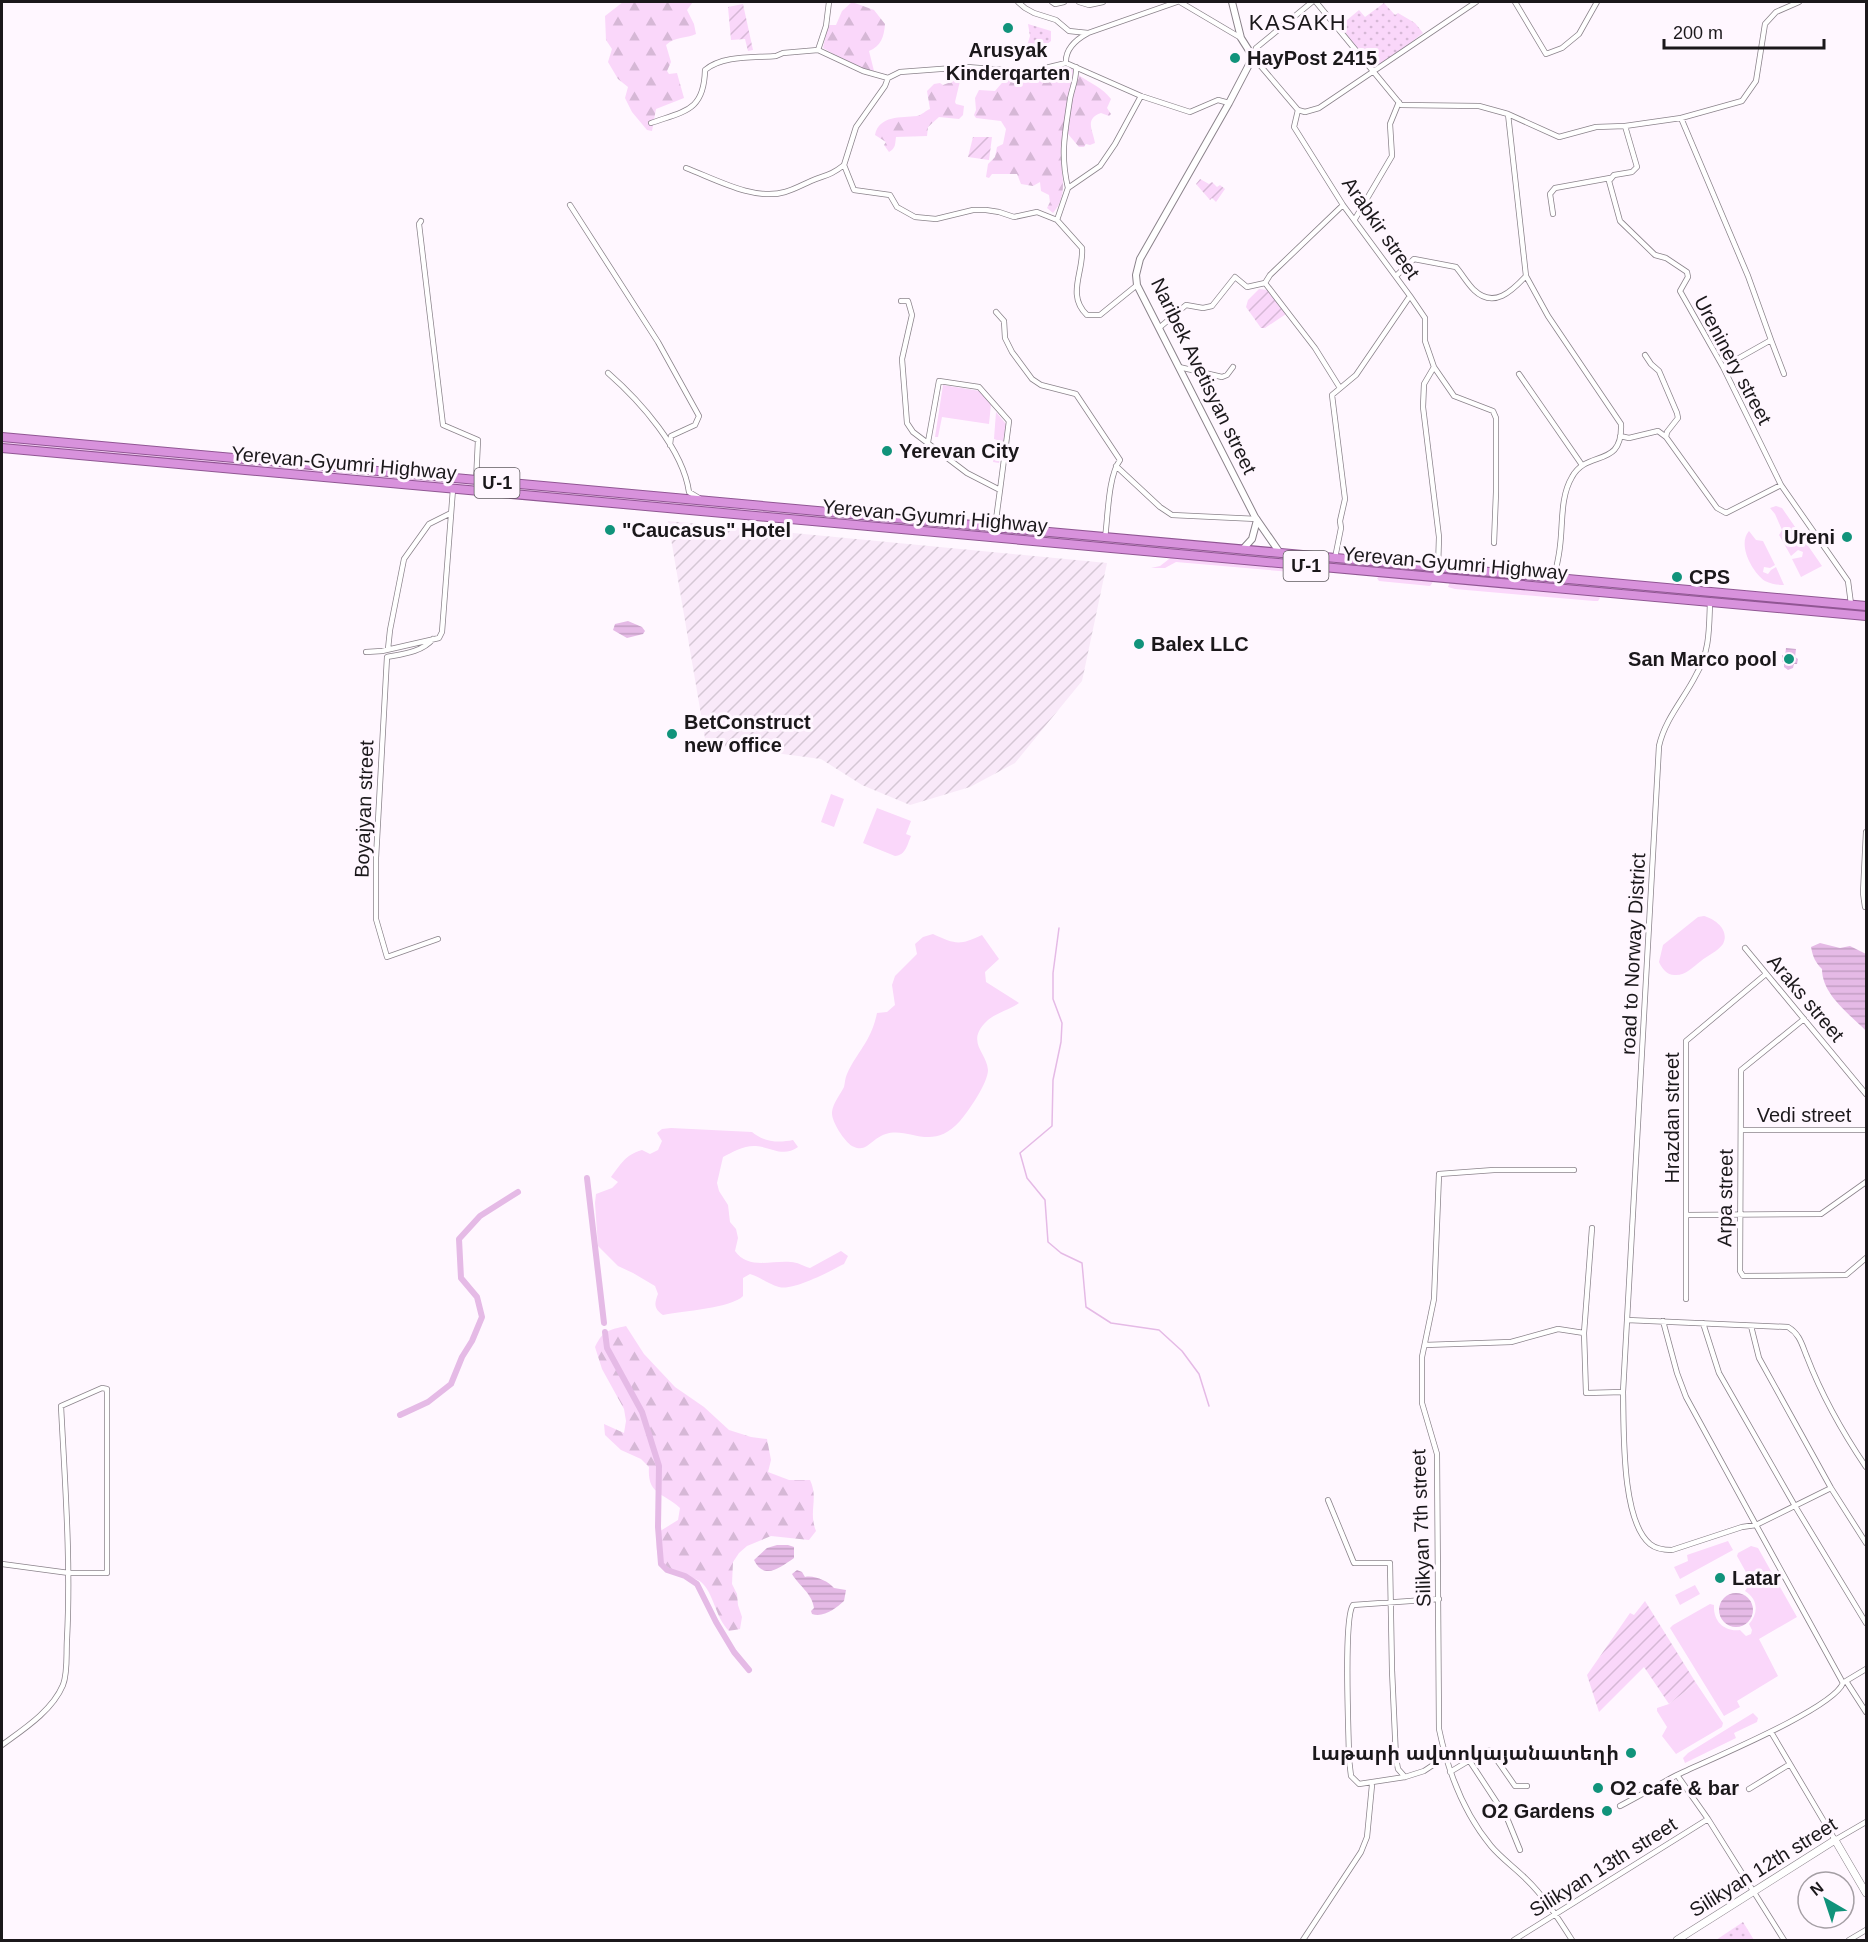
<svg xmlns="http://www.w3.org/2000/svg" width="1868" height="1942" viewBox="0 0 1868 1942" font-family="Arial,'Noto Sans Armenian',sans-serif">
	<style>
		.industrial { fill: url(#industrial-furrows) }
		.grass { fill: #fad7fa }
		.forest { fill: url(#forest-firs) }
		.park { fill: url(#park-dots) }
		.garden { fill: url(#garden-furrows) }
		.water { fill: url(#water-rules) }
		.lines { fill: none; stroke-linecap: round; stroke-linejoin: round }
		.stream { stroke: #e5bae6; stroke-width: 1.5 }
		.canal { stroke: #e5bae6; stroke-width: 6 }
		.minor-casing { stroke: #8b838b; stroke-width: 6 }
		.tertiary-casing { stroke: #8b838b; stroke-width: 8 }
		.secondary-casing { stroke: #8b838b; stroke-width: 8 }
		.trunk-casing { stroke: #905693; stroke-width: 10 }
		.minor { stroke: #fff; stroke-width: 4.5 }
		.tertiary { stroke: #fff; stroke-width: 6 }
		.secondary { stroke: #fff; stroke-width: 7 }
		.trunk { stroke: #d892dc; stroke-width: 8 }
		.poi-dot { fill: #11937b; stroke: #fff7ff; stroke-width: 2 }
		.labels { text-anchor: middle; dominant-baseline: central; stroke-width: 6; stroke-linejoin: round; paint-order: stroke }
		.shield { fill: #fff7ff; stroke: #5f5b5f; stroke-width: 1.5 }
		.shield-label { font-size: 18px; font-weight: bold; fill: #1b181b }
		.poi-label { font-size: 20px; font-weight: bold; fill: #1b181b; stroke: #fff7ff; text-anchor: start }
		.street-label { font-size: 20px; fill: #1b181b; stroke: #fff7ff }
		.quarter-label { font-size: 22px; letter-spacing: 1.5px; fill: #1b181b; stroke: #fff7ff }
	</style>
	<defs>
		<pattern id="industrial-furrows" width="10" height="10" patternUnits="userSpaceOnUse" patternTransform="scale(1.5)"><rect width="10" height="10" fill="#f9e9f9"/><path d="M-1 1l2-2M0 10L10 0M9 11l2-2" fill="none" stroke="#d5c7d5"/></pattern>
		<pattern id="forest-firs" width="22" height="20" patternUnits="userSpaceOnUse" patternTransform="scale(1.5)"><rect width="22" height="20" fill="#fad7fa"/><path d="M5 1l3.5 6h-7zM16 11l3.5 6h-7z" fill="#d6b8d6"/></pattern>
		<pattern id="park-dots" width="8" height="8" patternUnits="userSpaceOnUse" patternTransform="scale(1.5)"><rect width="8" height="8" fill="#fad7fa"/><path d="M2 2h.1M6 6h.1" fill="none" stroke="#d6b8d6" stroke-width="1.8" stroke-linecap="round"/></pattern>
		<pattern id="garden-furrows" width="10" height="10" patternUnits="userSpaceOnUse" patternTransform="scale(1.5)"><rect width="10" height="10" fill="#fad7fa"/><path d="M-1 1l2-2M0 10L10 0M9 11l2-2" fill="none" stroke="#d6b8d6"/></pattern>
		<pattern id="water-rules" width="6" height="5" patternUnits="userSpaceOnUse" patternTransform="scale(1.5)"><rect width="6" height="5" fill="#e5bae6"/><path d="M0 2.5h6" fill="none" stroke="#c49fc5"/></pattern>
	</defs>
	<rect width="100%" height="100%" fill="#fff7ff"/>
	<path class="industrial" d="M668,521L1107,563L1082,681L1015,763L970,787L910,805L862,785L821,759L706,744Z"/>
	<path class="grass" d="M943,385L980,391L991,404L989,424L942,417L938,437H935Z
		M996,412L1006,424L999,463L993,462L997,440L994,439Z
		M2,441L350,473L349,477L2,444Z
		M370,474L986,529V533L369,478Z
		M1776,506L1782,508L1822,566L1801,577L1792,559L1802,557L1803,552L1798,550L1791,556L1779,535L1782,530L1775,514L1770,508Z
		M1001,531L1609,586L1608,590L1002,534L1000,533Z
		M1749,531L1756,540L1763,541L1775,565L1770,568L1764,567L1763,572L1768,574L1771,570L1776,567L1784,585C1778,585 1771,584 1765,581C1752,572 1737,544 1749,531Z
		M1173,556L1297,569L1303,573L1176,562L1165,568H1151L1160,566Z
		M1380,576L1432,581L1433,582L1430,586L1379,581L1377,578Z
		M1450,581L1599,595L1600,598L1598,601H1594L1455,589L1448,587Z
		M1627,588L1823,605L1822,609L1626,592Z
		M831,794L844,799L834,827L821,822Z
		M877,808L911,821L906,834L911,836C907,845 906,855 895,856L863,843Z
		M1704,916C1715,919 1730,930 1723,944C1718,951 1707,956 1701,961C1693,967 1686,975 1676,975C1668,976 1662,969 1659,962L1663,945L1698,917Z
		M933,934C955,944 959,946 982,935L999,959L985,972L986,982L1019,1003C1008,1011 993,1013 984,1024C967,1043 987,1053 988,1070C988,1083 968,1112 960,1121C928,1157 904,1118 876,1139C868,1145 863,1152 852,1146C844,1141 831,1121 832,1112C833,1103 840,1095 844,1087C845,1083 845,1078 847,1074C858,1050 871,1042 877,1013L887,1012L895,1005L892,985L895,976L917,954L915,944L923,937Z
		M671,1128L752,1132C764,1142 778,1143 793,1140L798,1147C783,1158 771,1147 756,1146C745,1145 732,1152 723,1157L717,1183L719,1191L728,1205L730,1222L736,1229L738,1238L735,1251C748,1270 772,1260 791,1262C797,1262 803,1266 810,1268L841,1251L848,1256L844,1264C830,1271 794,1291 779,1287C768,1284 760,1277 750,1274L743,1278V1296C732,1308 682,1311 663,1315C654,1309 654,1304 658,1294L655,1286L633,1273L618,1266L598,1246L595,1203L596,1194L612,1188L618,1182L611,1177C621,1164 625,1155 642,1150L650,1154L658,1150L662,1141L657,1133L662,1129Z
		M1728,1541L1733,1550L1680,1579L1674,1567L1688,1561L1687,1555Z
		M1751,1546L1758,1548L1797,1617L1759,1639L1778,1676L1737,1701L1740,1707L1724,1716L1670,1628L1673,1625L1710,1604L1714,1605C1713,1621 1724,1632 1740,1630L1746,1636L1751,1634L1752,1630L1749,1624C1759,1613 1758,1599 1745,1591L1749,1585L1746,1579L1747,1574L1737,1556L1738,1553Z
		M1695,1585L1700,1594L1680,1605L1675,1595Z
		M1696,1683L1723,1723L1722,1727L1676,1754L1662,1736L1667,1727L1657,1711V1708L1669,1704Z
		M1753,1713L1758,1718L1757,1722L1734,1733L1736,1738L1685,1763L1683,1758L1688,1753Z"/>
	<path class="forest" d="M623,2H693L687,10L694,24L696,34C686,39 675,36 666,45L671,62L667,71L669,74L677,73L684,98L656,109L652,131L647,130L632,112L625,98L628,87L618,79L608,62L612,49L606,40L605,16Z
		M852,2L874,10L885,24C884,37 881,46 869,51L874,71C857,71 838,56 823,48L828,25H836L842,11Z
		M1069,66C1073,69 1076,74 1080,76C1090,83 1103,88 1111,99L1107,108L1111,114L1109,116L1101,113C1084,119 1093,130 1095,143L1090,145L1086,144L1084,147H1079L1068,134C1051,160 1075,189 1053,213L1047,208L1050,202L1049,195L1041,191L1040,182L1033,186L1021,184L1017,174H992L989,178L986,177L988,164L995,157L997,147L1003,144L1006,129L1001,121L976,118L974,115L976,110L975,98L979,90L995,91L1007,77L1018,79L1024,75L1031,81L1041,78L1048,83L1050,82L1053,74C1059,73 1062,67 1069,66Z
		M956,80L960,81L955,102L956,104L964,106L963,115L959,119L939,117L928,127L927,136L896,137C895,144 896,148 889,152L884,145L886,142L875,135C879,115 901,118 917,116C922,115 925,111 930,109L927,91L934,84L940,83L943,85Z
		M626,1326L644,1354L675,1387L704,1407L729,1430L751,1437L767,1439L771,1460L768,1472L789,1480H810C819,1499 808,1511 816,1531L809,1540L771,1536L747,1546L739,1553L733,1562L732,1584L737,1594L738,1605L742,1617L740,1629L729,1631C715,1617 714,1593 701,1582C699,1580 695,1579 692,1578C665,1565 654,1569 657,1533L678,1520L680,1508C663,1492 647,1495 649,1467L641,1459L621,1450L605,1435L604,1424L624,1433L626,1421L624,1409L602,1369L595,1347C603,1330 609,1330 626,1326Z"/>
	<path class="park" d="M1384,3L1395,15L1398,13L1415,23L1423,33L1375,71L1340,26L1359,10L1365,17Z
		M1028,24L1051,31V41L1038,51L1026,49L1030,36Z
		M1743,1922L1754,1940H1716Z"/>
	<path class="garden" d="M743,4L753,50L748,51L745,39L731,40L728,7Z
		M973,137H992L989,160L968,157Z
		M1200,179L1209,184L1212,182L1217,187L1220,185L1225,189L1216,202L1212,198L1210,200L1196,184Z
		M1259,289L1268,290L1286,314L1265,328H1261L1246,307L1248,300Z
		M1645,1601L1696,1683L1669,1704L1644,1667L1599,1712L1587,1675L1630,1613L1634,1615Z"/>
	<path class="water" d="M628,621L642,627L645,631L643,634L627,638L613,630L615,624Z
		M1786,648L1796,649L1795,657L1798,659L1797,664H1794L1793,668L1788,670L1784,667V662H1782V655L1785,657Z
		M1820,943L1840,948L1850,946L1866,954V1031C1850,1014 1822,995 1822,969C1815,962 1813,957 1811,947Z
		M777,1545H788L794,1547V1558C781,1567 764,1581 754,1560L767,1548Z
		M797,1570L802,1572L805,1577C814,1575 828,1581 834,1588L846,1590L844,1601C836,1608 824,1618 812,1614L811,1611L814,1608C812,1593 799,1586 792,1574Z
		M1719 1610a17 17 0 1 1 34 0a17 17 0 1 1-34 0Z"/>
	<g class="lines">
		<path class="stream" d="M1059,928L1053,973V999L1062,1023L1061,1042L1053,1080L1052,1126L1020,1153L1027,1178L1045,1200L1048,1242L1061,1253L1082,1263L1086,1307L1111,1323L1159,1330L1182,1351L1199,1374L1209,1406"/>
		<path class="canal" d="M587,1178L604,1323
			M605,1332L607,1348L642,1412L659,1466L658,1527L661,1564L667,1570L685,1576L697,1584L716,1622L734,1652L749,1670
			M400,1415L428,1402L451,1384L462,1357L472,1341L482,1317L477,1297L461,1278L459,1239L480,1216L518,1192"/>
		<g class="minor-casing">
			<path id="minor" d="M829,2L826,26L818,50L863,71L888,78
				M1018,2L1025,8L1034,13L1056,20L1069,31L1088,33
				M1052,2L1055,4L1064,2
				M1079,2L1089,5L1103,2
				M1180,2L1241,38
				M1316,2L1401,105L1479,106L1508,114L1559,137L1596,127L1625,126L1681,118L1742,101L1756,81L1765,24L1776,12L1799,2
				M1515,2L1546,54L1562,48L1579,34L1597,2
				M1066,63L1141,96L1190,112L1218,100L1229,103
				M1066,63C1065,49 1077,39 1088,33L1177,2
				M888,78L885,86L856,127L844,165L854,190L890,195L897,207L915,217L936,219L973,210H986L999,212L1014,217L1037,212L1057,220
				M888,78L900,72L967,67L1029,72L1066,63
				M1298,110L1294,127L1343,205L1410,296L1356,375L1332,395L1345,499L1340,521L1341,528L1335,558
				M1298,110L1305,112L1319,108L1476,2
				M1298,110L1253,57L1256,48L1312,2
				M1508,114L1526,276L1548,316L1621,424C1623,469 1587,449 1572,477C1560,497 1563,524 1560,546C1559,557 1556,568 1554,579
				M1681,118L1748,276L1771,340L1723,367
				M651,123C685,111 704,111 705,70C723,55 754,58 776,56L783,53L818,50
				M1625,126L1637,167L1632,172L1614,175L1609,181L1620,221L1655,255L1666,258L1687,272L1688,277L1680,291L1723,367L1781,485L1848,581L1851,604
				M686,168C715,179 754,201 785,192C793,190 802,185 811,181C825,175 830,176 844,165
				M1068,188C1060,154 1065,133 1070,99C1072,88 1077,78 1076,67
				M570,205L658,342L699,416L695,425L671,436L670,445
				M1553,214L1550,194L1555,188L1610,178
				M1355,219L1392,156L1390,124L1399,102
				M421,221L419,224L443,425L478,440L476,481
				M1396,276L1414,259L1456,267C1462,274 1467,283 1474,290C1494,309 1512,291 1526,276
				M1265,283L1315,348L1340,388
				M1137,285L1100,315H1087C1066,295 1084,272 1082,248L1057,220L1068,188L1100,166L1115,144L1141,96
				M1410,296L1425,318V341L1434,367L1424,384L1423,407L1439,537L1438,568
				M901,301H908L912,315L902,359L907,423L913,432L967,473L1000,490L995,527
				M996,312L1004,321L1005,338L1012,352L1032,379L1041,385L1076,394L1120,460C1108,476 1108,517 1105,538
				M1159,328L1186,305L1203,308L1212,306L1235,277L1247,287L1265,283L1270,275L1343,205
				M1771,340L1784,374
				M1645,355L1651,364L1659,371L1677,413L1678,418L1667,432L1666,437L1717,508L1726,513L1781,485
				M1179,367L1222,377L1227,375L1233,367
				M1434,367L1454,396L1493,411L1496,418V492L1494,543
				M608,373C640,401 683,449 689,492L699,498
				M1519,374L1582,465
				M1620,436L1629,438L1658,431L1666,437
				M928,442L939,381L979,387L1009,421L1000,490
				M1116,466L1160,507L1172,515L1257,519
				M433,639C422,652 403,654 387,657L376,858V919L387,957L438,939
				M388,649L390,630L404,559L429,524L451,513
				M366,652L382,651L439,638L442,632L453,489
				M1865,907L1863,893L1866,832
				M1745,948L1866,1094
				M1804,1019L1741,1070L1740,1271L1743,1276L1846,1275L1866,1258
				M1741,1130H1866
				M1687,1215L1821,1214L1866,1182
				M1592,1228L1584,1333L1586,1393L1623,1392
				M1686,1299V1041L1766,974
				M1627,1320L1788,1327C1800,1334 1802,1345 1807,1357C1822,1396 1843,1433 1866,1467
				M1663,1321L1677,1373L1686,1397L1756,1525L1831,1488
				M1703,1323L1719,1373L1795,1506L1866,1623
				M1751,1326L1759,1358L1831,1488L1866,1543
				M1425,1345L1511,1342L1558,1329L1584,1333
				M1328,1500L1354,1563H1390L1392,1670L1396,1758L1398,1769L1405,1777
				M2,1564L69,1573H107V1389L102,1388L61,1406C65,1484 71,1561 67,1639C66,1654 68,1672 63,1685C52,1711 24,1729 2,1745
				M1439,1599L1353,1605C1343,1618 1349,1736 1349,1759L1351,1776L1359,1784L1405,1777L1424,1771L1445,1757
				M1846,1681L1866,1712
				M1846,1681L1866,1669
				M1771,1732L1835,1840L1866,1822
				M1469,1760L1507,1818L1520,1850
				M1450,1772L1485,1751L1490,1750L1515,1786H1527
				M1677,1775L1708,1819L1784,1940
				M1749,1789L1790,1764
				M1620,1806C1639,1796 1658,1785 1677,1775C1708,1760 1833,1709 1843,1683L1756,1525L1742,1527L1672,1550C1665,1550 1656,1549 1650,1544C1621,1520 1624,1429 1623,1392L1659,746C1665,719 1684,699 1696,675C1710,651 1709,629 1710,602
				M1303,1940L1361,1852L1367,1837L1372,1785
				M1514,1940L1708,1819
				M1572,1940C1558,1918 1544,1896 1525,1878C1514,1867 1501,1858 1491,1846C1463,1812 1448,1772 1439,1729L1437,1454L1422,1403V1357L1434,1299L1439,1174L1494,1170H1574
				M1849,1940L1866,1930"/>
		</g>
		<g class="tertiary-casing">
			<path id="tertiary" d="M1232,2L1241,38L1253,57L1229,103L1140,259L1136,275L1137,285L1255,517L1280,553
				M1242,550L1252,539L1257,520"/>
		</g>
		<g class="secondary-casing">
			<path id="secondary" d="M1677,1940L1835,1840L1866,1893"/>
		</g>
		<g class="trunk-casing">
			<path id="trunk" d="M2,437L1866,606
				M2,448L1866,616"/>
		</g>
		<use href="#minor" class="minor"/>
		<use href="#tertiary" class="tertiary"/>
		<use href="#secondary" class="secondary"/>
		<use href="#trunk" class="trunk"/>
	</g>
	<g class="poi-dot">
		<circle cx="1008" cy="28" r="6"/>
		<circle cx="1235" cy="58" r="6"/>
		<circle cx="887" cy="451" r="6"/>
		<circle cx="610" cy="530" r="6"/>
		<circle cx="1847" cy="537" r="6"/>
		<circle cx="1677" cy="577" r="6"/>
		<circle cx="1139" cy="644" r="6"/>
		<circle cx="1789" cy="659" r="6"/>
		<circle cx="672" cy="734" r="6"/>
		<circle cx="1720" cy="1578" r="6"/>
		<circle cx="1631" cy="1753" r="6"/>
		<circle cx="1598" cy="1788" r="6"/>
		<circle cx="1607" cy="1811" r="6"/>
	</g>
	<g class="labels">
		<g class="shield">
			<rect x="474.5" y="468" width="45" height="30" rx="4.5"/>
			<rect x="1283.5" y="551" width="45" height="30" rx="4.5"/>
		</g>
		<g class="shield-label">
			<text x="497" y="483">Մ-1</text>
			<text x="1306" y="566">Մ-1</text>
		</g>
		<g class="poi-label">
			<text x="1008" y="50" text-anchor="middle">Arusyak<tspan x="1008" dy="23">Kinderqarten</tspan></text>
			<text x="1247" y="58">HayPost 2415</text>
			<text x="899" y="451">Yerevan City</text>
			<text x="622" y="530">"Caucasus" Hotel</text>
			<text x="1835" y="537" text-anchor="end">Ureni</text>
			<text x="1689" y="577">CPS</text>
			<text x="1151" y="644">Balex LLC</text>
			<text x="1777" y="659" text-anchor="end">San Marco pool</text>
			<text x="684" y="722">BetConstruct<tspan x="684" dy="23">new office</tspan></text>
			<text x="1732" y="1578">Latar</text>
			<text x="1619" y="1753" text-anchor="end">Լաթարի ավտոկայանատեղի</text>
			<text x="1610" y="1788">O2 cafe &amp; bar</text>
			<text x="1595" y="1811" text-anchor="end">O2 Gardens</text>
		</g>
		<g class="street-label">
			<text transform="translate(1381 228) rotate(55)">Arabkir street</text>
			<text transform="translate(1733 360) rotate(62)">Ureninery street</text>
			<text transform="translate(1204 376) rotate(64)">Naribek Avetisyan street</text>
			<text transform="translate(344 463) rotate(5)">Yerevan-Gyumri Highway</text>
			<text transform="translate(935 516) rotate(5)">Yerevan-Gyumri Highway</text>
			<text transform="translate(1455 563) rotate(5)">Yerevan-Gyumri Highway</text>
			<text transform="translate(364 809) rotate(-88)">Boyajyan street</text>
			<text transform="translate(1633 954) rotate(-87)">road to Norway District</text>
			<text transform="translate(1806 998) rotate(50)">Araks street</text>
			<text x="1804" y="1115">Vedi street</text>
			<text transform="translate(1672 1118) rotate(-90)">Hrazdan street</text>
			<text transform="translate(1725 1198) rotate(-89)">Arpa street</text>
			<text transform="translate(1421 1528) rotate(-92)">Silikyan 7th street</text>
			<text transform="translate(1603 1867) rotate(-32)">Silikyan 13th street</text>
			<text transform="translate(1763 1867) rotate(-32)">Silikyan 12th street</text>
		</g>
		<g class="quarter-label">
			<text x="1298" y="22">KASAKH</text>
		</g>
	</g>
	<rect width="1868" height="1942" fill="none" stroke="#1b181b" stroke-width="6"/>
	<g transform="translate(1826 1900) rotate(321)"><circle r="28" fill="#fff7ff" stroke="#a49ea4" stroke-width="1.5"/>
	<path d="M0-4.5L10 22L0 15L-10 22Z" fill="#11937b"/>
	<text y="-9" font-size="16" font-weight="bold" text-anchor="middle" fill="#1b181b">N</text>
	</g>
	<path d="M1664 39v9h160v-9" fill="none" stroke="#1b181b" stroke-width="3"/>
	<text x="1673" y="39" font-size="18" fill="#1b181b" stroke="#fff7ff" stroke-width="4.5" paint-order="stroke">200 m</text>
</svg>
